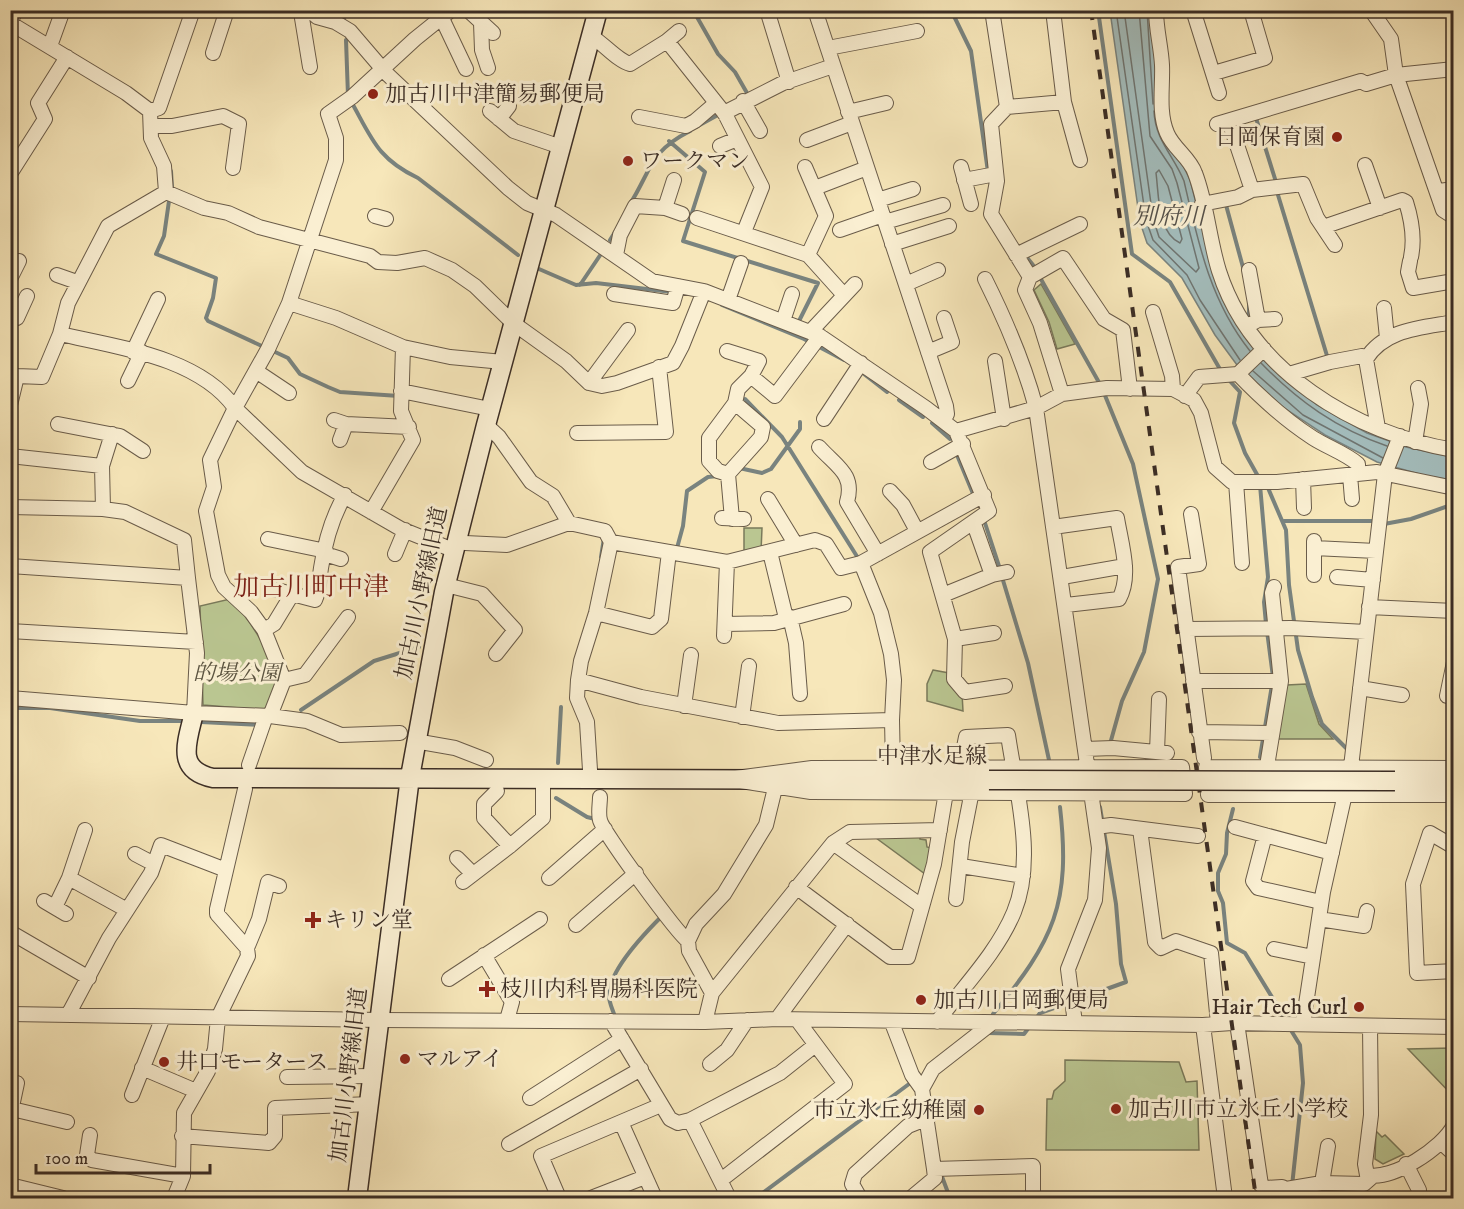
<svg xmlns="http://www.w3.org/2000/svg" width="1464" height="1209" viewBox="0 0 1464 1209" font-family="'IM FELL DW Pica','Noto Serif JP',serif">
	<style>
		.green { fill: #bac691; stroke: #7a7a5b; stroke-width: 1.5 }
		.water { fill: #a3bcbb; stroke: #79837f; stroke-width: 1.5 }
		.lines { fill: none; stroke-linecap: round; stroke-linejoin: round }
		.shore { stroke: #6f7470; stroke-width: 1.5 }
		.stream { stroke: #79837f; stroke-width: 4 }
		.street-casing { stroke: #6a5c4a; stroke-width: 16 }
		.secondary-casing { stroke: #3b2d25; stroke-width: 21 }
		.street { stroke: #faefd2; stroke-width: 14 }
		.secondary { stroke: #faefd2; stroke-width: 18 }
		.rail { stroke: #3b2d25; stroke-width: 4; stroke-dasharray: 10 10; stroke-linecap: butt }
		.secondary-bridge-casing { stroke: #3b2d25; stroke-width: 21; stroke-linecap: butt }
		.secondary-bridge { stroke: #faefd2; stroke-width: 18 }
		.poi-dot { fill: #8f2418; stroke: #faefd2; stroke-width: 2 }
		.labels { text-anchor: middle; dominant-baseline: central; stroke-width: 6; stroke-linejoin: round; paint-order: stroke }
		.poi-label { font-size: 22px; fill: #3b2d25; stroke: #faefd2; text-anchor: start }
		.street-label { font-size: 22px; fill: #3b2d25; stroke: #faefd2 }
		.park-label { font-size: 22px; font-style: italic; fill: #5b5340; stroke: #faefd2 }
		.water-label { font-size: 24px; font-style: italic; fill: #55514a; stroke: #faefd2 }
		.quarter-label { font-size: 26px; fill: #7a1f14; stroke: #faefd2 }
	</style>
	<rect width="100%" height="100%" fill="#f7e7ba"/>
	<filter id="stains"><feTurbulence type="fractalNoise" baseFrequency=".00333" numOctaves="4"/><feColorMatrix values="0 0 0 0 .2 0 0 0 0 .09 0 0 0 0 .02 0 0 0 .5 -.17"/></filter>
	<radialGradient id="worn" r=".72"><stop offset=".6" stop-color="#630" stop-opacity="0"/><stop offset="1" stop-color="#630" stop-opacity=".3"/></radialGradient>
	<path class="green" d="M1041,284L1075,344L1057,349L1049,322L1034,290Z
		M744,528H762L761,552L744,556Z
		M230,599C246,614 282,666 276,689C274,696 268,704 265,710L203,705L200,606Z
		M933,670L949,673L962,693L963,711L927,701V684Z
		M1306,684L1319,724L1333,739H1278L1287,685Z
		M872,835H920V839L926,840L927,847L931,848L925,874Z
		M1453,1048H1454L1453,1096L1408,1049Z
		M1065,1060L1179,1062L1186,1082L1197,1081L1199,1150H1046L1047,1099H1052L1054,1091L1065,1081Z
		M1376,1131L1382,1137L1385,1135L1404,1154L1383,1164L1375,1159Z"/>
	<path class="water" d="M1110,11H1153L1160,117L1190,180L1217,284L1235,320L1281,375L1317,405L1367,433L1406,447L1453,457V480L1426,476L1377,462L1325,435L1284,408L1237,365L1215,335L1182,278L1147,243L1140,222Z"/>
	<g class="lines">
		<path class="shore" d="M1116,10L1146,220L1153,240L1187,275L1200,300L1240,360
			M1124,10L1153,218L1159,237L1196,272L1199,268L1177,183L1172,169L1150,136L1139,10
			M1147,10L1153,104
			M1154,111C1155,140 1174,156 1184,181C1198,242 1210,301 1250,351
			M1159,170L1168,186L1182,239L1180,243C1157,232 1159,195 1156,173Z
			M1261,363C1298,401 1337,429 1387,446
			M1253,371L1303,415L1383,458"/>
		<path class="stream" d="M343,10L344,18
			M693,10L718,54L735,72L747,93
			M951,10L971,51L988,172
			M1098,10L1132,254L1170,282L1221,371
			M346,40L348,96
			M352,103C372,139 378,159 418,178L518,255
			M1256,118L1276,182
			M696,127L716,116
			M669,141L705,172L683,241L818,283L799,321
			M171,171L172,188
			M1278,195L1328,359
			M169,201L164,236L156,254L216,278L213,298L206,318L208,321L264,347
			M630,204C652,169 649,152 690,131
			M1226,205L1244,271
			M610,240L615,232
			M1025,255L1033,265L1101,386
			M539,269L576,285L596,283L672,292
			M580,285L601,254
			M722,305L804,339L844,360
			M1249,315V305
			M273,351L288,358L300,374L328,387L340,392L399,396
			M864,374L887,392
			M1228,379L1240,392L1234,423L1245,453L1259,478
			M1104,393L1133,464L1158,579L1144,652L1122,701L1110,744
			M745,399L782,437L858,558
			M899,400L923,417
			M932,423L950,439
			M957,455L974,496
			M739,468L762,473L771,469L800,429V422
			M1260,485L1268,577L1264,602L1266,624
			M1268,488L1286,530L1289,585L1298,650L1312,697L1322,724L1349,751
			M984,520L1000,569
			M1284,521H1374
			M1384,524L1411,519L1454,504
			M677,548L683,526L687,491L708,477L718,476
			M601,557L604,538
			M1002,577L1028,663L1049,760
			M1267,631L1273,677
			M10,708H50L140,721H182
			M301,710L374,661L419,647
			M201,722L259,725
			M1260,757L1272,685
			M558,763L561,707
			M556,798L587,817L595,819
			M1451,806L1454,807
			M1233,809L1227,833L1226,854L1218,873V891L1223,903L1227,943L1245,953L1286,1020
			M614,1014C612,1008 609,1002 609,996C608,972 645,933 661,917
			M993,1014C1054,940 1071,904 1060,807
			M1035,1020L1040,1013L1126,982L1121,964L1116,904L1100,807
			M1289,1027L1300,1045L1303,1083L1292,1186
			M988,1033L1024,1034L1030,1026
			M941,1174L950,1198
			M756,1198L913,1081"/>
		<g class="street-casing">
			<path id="street" d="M309,10L317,17L335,22L350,31L386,73L508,188L527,203L556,215L652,281L704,291L820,336L926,408L956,431L989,511L930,552L955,639L954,679L965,692L1005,686
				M438,10L466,69
				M468,10L493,33
				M767,10L789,82
				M815,10L946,406L947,414L943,421
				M992,10L1007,107L991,124L997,181L991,214L1030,277L1025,290L1040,323L1062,394
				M1053,10L1064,102L1080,160
				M1156,10C1156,29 1161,46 1162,65C1163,86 1158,112 1167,133C1173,148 1190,158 1195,173C1207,204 1209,239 1219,271C1251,371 1355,434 1454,450
				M1193,10L1219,93
				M1371,10L1391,39L1396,75L1443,210L1454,217
				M301,12L310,67
				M10,23L126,93L150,111L151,138L164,166L166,192
				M10,23L16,10
				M481,23L482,50L488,68
				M591,36C604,44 618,61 630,64L667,41L725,114L762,187L744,232
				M667,41L679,31
				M50,46L63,10
				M828,48L917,31
				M213,53L227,10
				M1214,73L1265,58L1251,10
				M743,101L760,131
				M1007,107L1064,102
				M150,111L159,108L193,10
				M490,111L514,131L561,147
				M848,112L886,103
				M724,113L783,83L833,66
				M639,117L686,126L695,121L716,103
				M499,119L509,106
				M1229,121L1252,190
				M1217,124L1361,81L1366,84L1396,75L1454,69
				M151,126H172L223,116L239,124L233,168
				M807,140L852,123
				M720,146L737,139
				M1365,165L1380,208
				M805,167L826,216L808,255
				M961,167L971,204
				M10,174L45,119L38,103L67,57
				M964,180L996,174
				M820,186L867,168
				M1439,191L1454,189
				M166,192L204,208L228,213L259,227L370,256L378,262L397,263L425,258L452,270L475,286L513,323L566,361L589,383L602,386L617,383L673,363L682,346L704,291
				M166,192L108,226L68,303L60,334C116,347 199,357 235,408L302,472L401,529L453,550
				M878,200L913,189
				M1202,204L1238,197L1252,190L1303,184L1317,218L1335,245
				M665,208L674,180
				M375,216L386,219
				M697,218L808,255L844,295
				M885,222L943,205
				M1323,227L1402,200L1406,202C1412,221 1415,238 1411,257
				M840,230L883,215
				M892,244L949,226
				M616,255L620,235L635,206L665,208L682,214
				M1016,255L1080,224
				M1410,261L1408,272L1413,288L1454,281
				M57,275L77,282
				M1030,277L1063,258L1104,319L1123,330L1130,389
				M10,279L19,261
				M985,279C1006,321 1024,363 1036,408L1099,848L1095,900L1068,969L1075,1023
				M906,284L938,270
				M614,294L673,303L678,286
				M728,300L741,263
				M289,303L336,318L403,347L401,411L413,440L371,512
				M1384,308L1387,338
				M1153,312L1172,376L1173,389
				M10,315L17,318L27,296
				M1258,320L1275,319
				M783,321L792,294
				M1247,326L1258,320L1249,270
				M810,332L855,284
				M403,347L450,357L503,362
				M727,351L759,361L751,376L738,389L735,403L709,438V461L718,471L728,474L732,519
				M133,352L158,299
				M928,352L952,342L944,318
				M1366,359L1378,428
				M995,361L1004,419
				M256,371L289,393
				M10,374L17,376L10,405
				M1238,374L1264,349
				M1289,374L1330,362L1362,356L1366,359C1385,329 1421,328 1454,322
				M17,376L42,377L60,334
				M751,376L775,396L820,336
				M128,381L142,352
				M589,383L628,330
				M401,391L490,409
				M1185,396L1199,377L1238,374C1261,398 1285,420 1313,438C1327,447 1345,453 1358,464V474
				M824,419L861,363
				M334,420L346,424L409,427
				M58,424L120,436L143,451
				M486,425L499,437L531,482L553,496L569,523L605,531L611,542L727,562L815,540L826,544L841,568L861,563L984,495
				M956,431L1036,408L1062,394L1107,388L1173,389L1194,400L1201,413L1215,467L1232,482H1277L1377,472L1454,488
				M577,433L666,432L659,367
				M340,440L346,424
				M1415,442L1421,404L1418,388
				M819,447C837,467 855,474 847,502L878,554
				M10,456L102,466
				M931,462L963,444
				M728,474L761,437L763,427L735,403
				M1350,475L1352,499
				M1303,479L1304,508
				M1236,482L1242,563
				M890,491L903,505L917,531
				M768,499L796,545
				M10,507L103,509L125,512L184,540L188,578
				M103,509L102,466L112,434
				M1191,514L1199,564L1178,567L1204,758
				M722,518L744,519
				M974,524L992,575
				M1053,527L1117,518C1121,543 1132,576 1119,599L1066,605
				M268,539L326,551
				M1314,541V575
				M465,543L507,545L569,523
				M1314,548L1376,551
				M770,552L786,618
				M325,554L341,559
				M395,554L405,530
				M861,563L881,613L891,654L894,680L892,720L893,767
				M10,566L188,578L197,653L194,713
				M1062,577L1125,566
				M1337,577L1373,580
				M446,585L482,594L515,630L496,654
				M273,589L315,600C320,589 319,580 321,568C325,542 332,517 345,495
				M943,595L992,575L1007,572
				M1369,607L1454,611
				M596,613L652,627L661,619L669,552
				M790,617L796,643L800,694
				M725,624L774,623L844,604
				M1186,629L1291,628L1366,632
				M264,630L274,624L291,596
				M10,631L196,642
				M724,636L727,562
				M955,639L994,633
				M284,680L264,630L251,612L224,587L218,575L206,511L214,487L210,460L235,408L268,349L289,303L336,160V138L328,114L352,97L415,39L451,10
				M578,680L641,697L778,723L892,720
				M1193,681H1281
				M1360,688L1402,695
				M1447,696L1454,662
				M10,698L194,713L270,716L307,721L341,735L400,733
				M684,706L691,655
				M270,716L284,680L305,675L348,617
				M742,717L749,666
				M1199,732L1272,733
				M415,741L455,748L486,760
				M1085,749L1113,748L1167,753
				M1157,752L1159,699
				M249,765L266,716
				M1267,766L1281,681L1272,593L1274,587
				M1182,767L1185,794L811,792L728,779L812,768Z
				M1454,768L1206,767L1208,795H1454
				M590,770L587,722L577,698L578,680L581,661L596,613L611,542
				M497,791L484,804V818L510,846
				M600,797C600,804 598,813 600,820C602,831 677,933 688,941
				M1096,827L1111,825L1198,836
				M1235,827L1332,853
				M1140,829L1155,942L1161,948L1176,941L1211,953L1218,1023
				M1265,835L1253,881L1258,888L1321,902
				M833,843L920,905
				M1454,847L1430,833L1413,884L1417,973L1454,971
				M135,854L154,864
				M457,858L473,874
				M961,866L1023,876
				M69,878L127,910
				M549,878L605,829
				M463,882L510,846L543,818V779
				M796,887L890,957H908L934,864L946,792
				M956,899L962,842L972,791
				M44,901L66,914
				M55,907L69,878L85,830
				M1319,919L1364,926L1367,911
				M576,925L636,873
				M10,932L89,978
				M247,948L259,919L268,882L279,886
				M1274,949L1313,957
				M484,955L512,1002L507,1020
				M449,979L540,919
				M712,993L833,843L850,832L940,830
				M10,1014L380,1020L705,1022L777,1019L1203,1025L1232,1023L1454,1027
				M68,1015L109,938L151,873L161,845L226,870
				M777,1019L847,924
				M611,1021L670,1119L678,1123L690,1120L780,1073L814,1046
				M705,1022L712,993L689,951L688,941L696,924L724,894L766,825L775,788
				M937,1022C963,987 997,953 1014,912C1036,859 1016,790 1008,735L966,737L960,767
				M892,1023L912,1075L922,1089L934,1169L1033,1166V1198
				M1237,1023L1261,1185L1266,1188L1282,1187L1286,1189L1287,1198
				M1303,1024L1323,892L1351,767L1385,474L1400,436
				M1203,1025L1225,1198
				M1370,1026L1371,1115L1365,1164L1367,1175C1392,1181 1443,1148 1454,1125
				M710,1064L727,1050L747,1020
				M142,1068L196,1091
				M287,1077L373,1076
				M922,1089L933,1069L992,1023
				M132,1095L163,1017
				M530,1098L622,1039
				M12,1109L67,1122
				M10,1116L17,1083
				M690,1120L729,1198
				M621,1122L655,1198
				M90,1135L87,1155L92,1160L183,1176
				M182,1136L269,1143L275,1136V1108L370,1104
				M1442,1143L1454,1154
				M509,1144L641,1069
				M1406,1164L1419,1190L1418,1198
				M721,1180L845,1084L798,1021
				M1322,1183L1328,1146
				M10,1185L63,1198
				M1286,1189L1322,1183L1364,1184L1372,1177
				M174,1198L183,1176L184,1113L208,1071L215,1049L218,1018L248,956L247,948L217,914V909L245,789
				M559,1198L541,1156L661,1105
				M591,1198L645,1177
				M860,1198L852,1184L855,1174L908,1126L928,1118
				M911,1198L935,1178L934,1169"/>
		</g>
		<g class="secondary-casing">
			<path id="secondary" d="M194,713C187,742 175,770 213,778L989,780
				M1395,781L1454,780
				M357,1198L410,777L444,592L486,425L598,10"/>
		</g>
		<use href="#street" class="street"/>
		<use href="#secondary" class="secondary"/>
		<path class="rail" d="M1091,10L1256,1198"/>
		<g class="secondary-bridge-casing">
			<path id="secondary-bridge" d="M989,780L1395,781"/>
		</g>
		<use href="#secondary-bridge" class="secondary-bridge"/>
	</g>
	<g class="poi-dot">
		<circle cx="373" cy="94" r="6"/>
		<circle cx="1337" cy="137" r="6"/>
		<circle cx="628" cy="161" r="6"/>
		<path d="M310 911h6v6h6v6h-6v6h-6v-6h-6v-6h6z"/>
		<path d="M484 980h6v6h6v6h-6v6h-6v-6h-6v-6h6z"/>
		<circle cx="921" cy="1000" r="6"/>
		<circle cx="1359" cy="1007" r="6"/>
		<circle cx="405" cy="1059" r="6"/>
		<circle cx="164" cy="1062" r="6"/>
		<circle cx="1116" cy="1109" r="6"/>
		<circle cx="979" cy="1110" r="6"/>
	</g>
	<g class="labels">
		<g class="poi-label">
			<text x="385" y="94">加古川中津簡易郵便局</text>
			<text x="1325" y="137" text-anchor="end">日岡保育園</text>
			<text x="640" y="161">ワークマン</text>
			<text x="325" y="920">キリン堂</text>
			<text x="500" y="989">枝川内科胃腸科医院</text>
			<text x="933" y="1000">加古川日岡郵便局</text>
			<text x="1347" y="1007" text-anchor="end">Hair Tech Curl</text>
			<text x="417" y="1059">マルアイ</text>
			<text x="176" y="1062">井口モータース</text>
			<text x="1128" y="1109">加古川市立氷丘小学校</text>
			<text x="967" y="1110" text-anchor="end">市立氷丘幼稚園</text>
		</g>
		<g class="street-label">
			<text transform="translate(422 593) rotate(-78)">加古川小野線旧道</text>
			<text x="932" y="756">中津水足線</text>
			<text transform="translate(349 1075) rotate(-83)">加古川小野線旧道</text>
		</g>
		<g class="park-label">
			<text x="237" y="673">的場公園</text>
		</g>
		<g class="water-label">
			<text x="1169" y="217">別府川</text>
		</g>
		<g class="quarter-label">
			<text x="311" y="587">加古川町中津</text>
		</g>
	</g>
	<rect width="1464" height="1209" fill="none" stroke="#f7e7ba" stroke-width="36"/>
	<rect x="12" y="12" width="1440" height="1185" fill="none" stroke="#3b2d25" stroke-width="3"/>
	<rect x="18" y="18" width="1428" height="1173" fill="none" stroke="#3b2d25" stroke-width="1.5"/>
	<path d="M36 1164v9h174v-9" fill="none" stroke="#3b2d25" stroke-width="3"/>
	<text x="45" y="1164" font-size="18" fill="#3b2d25" stroke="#faefd2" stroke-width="4.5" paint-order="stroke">100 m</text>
	<rect width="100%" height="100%" filter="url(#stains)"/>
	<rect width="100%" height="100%" fill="url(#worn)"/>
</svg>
